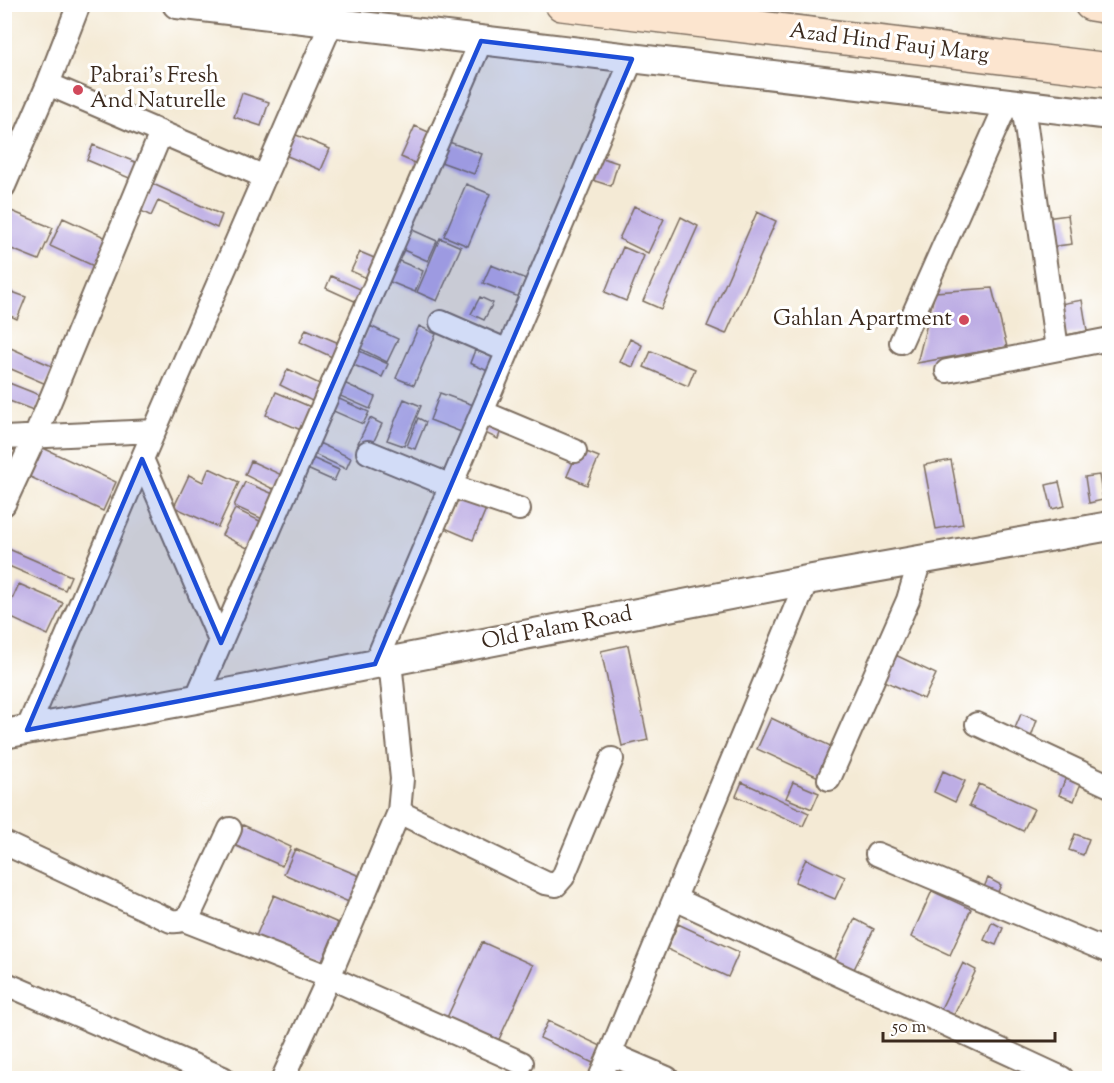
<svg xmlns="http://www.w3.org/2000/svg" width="1114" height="1083" viewBox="0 0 1114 1083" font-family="'Sorts Mill Goudy',serif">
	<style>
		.building { fill: #bdade4 }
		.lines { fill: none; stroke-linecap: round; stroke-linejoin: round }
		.minor-casing { stroke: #7c6d5e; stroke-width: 26 }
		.tertiary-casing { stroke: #7c6d5e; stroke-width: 32 }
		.secondary-casing { stroke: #7c6d5e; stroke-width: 36 }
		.minor { stroke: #fff; stroke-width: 22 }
		.tertiary { stroke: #fff; stroke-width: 28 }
		.secondary { stroke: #fce5cf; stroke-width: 33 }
		.marked { fill: #1d4ed8; fill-opacity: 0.2; stroke: #1d4ed8; stroke-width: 4.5; stroke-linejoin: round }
		.poi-dot { fill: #d1495b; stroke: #fff; stroke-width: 2 }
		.labels { text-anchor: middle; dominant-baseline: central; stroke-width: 6; stroke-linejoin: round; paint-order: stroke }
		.street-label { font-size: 22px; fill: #3b2a1e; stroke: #fff }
		.poi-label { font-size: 22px; fill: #3b2a1e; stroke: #fff; text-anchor: start }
	</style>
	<rect width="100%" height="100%" fill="#fff"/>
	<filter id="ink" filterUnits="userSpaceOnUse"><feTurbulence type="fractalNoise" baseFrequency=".0167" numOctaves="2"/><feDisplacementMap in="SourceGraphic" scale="12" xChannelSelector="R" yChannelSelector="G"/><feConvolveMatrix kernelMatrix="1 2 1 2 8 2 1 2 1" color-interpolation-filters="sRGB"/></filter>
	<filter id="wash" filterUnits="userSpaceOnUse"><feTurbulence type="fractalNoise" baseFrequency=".008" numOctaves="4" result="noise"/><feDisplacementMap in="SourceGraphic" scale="24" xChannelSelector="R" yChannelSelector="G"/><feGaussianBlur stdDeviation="1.35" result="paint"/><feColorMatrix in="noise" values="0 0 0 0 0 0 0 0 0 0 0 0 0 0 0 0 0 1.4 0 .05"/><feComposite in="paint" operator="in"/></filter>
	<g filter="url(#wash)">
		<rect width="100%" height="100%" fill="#f4ead5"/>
		<g id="blocks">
			<path class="building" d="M242,93L269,102L261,126L234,117Z
				M415,126L435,135L421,166L401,157Z
				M289,132L330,149L321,170L280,153Z
				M449,142L482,154L474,174L441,162Z
				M93,145L140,164L134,180L87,160Z
				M599,157L618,163L611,186L592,180Z
				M153,184L222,215L217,228L158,201L151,216L141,211Z
				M466,184L490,194L468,246L444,236Z
				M634,206L664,219L648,253L619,239Z
				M4,208L53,228L39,260L4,246Z
				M757,212L776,221L726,334L707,326Z
				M1068,215L1072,244L1049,247L1046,218Z
				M681,217L698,226L661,309L643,301Z
				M63,218L109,239L96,267L50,246Z
				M408,228L437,241L428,261L399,248Z
				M440,238L461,247L437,301L417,292Z
				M623,247L644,256L626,301L605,292Z
				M360,252L379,260L371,280L351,271Z
				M397,260L423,271L415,292L388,281Z
				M491,265L526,279L519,297L483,283Z
				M331,276L367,292L361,304L326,288Z
				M992,288L1007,347L917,363L935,292Z
				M4,289L26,297L17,319L4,313Z
				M480,297L493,303L484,320L471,314Z
				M1082,300L1087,331L1066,335L1060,304Z
				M370,326L398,339L387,362L359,348Z
				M419,326L436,334L414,385L396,378Z
				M306,329L341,344L334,358L300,342Z
				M630,339L642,345L633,367L620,362Z
				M6,346L54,367L46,384L4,366Z
				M355,349L388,364L382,377L349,363Z
				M475,350L496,358L490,372L470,363Z
				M651,351L695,369L688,386L644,367Z
				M288,369L324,386L316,403L280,385Z
				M4,381L42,396L36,411L4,399Z
				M344,383L375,397L370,409L338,395Z
				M276,392L313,408L303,431L266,415Z
				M440,393L479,407L469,435L430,420Z
				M337,398L369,412L363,424L331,410Z
				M404,399L421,406L404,446L387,440Z
				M370,418L382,424L370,449L358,443Z
				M418,418L426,422L415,449L407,446Z
				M490,423L502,427L498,439L485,433Z
				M319,443L351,458L346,469L314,454Z
				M41,447L116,482L103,511L28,476Z
				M579,449L599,457L587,485L567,476Z
				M310,457L339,470L334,481L305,468Z
				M951,460L963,524L936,529L924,465Z
				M251,461L286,477L279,492L245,475Z
				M209,468L239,482L218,527L174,507L189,475L203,482Z
				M1099,475L1103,500L1089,503L1085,477Z
				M245,482L278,496L267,521L234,506Z
				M1059,482L1065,506L1052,509L1046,485Z
				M459,497L486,509L473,540L445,528Z
				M235,509L264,523L251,550L222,535Z
				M4,547L71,576L65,590L4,564Z
				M19,584L63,603L48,635L5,615Z
				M628,645L648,740L622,746L601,651Z
				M889,652L936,674L924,699L878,678Z
				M1021,714L1037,720L1030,740L1013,733Z
				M771,718L837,749L823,779L757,749Z
				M943,771L965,781L955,802L934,792Z
				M1066,777L1081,783L1074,801L1059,795Z
				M742,782L809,813L803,826L736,796Z
				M793,782L819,793L812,809L786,798Z
				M979,784L1034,809L1023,831L969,806Z
				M243,825L291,847L282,866L234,845Z
				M1075,834L1089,839L1083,855L1069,850Z
				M295,849L362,877L351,903L284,874Z
				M806,859L845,877L835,899L795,882Z
				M988,878L1001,885L995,898L982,892Z
				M932,891L971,909L950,955L911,937Z
				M274,895L338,923L321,964L256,936Z
				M855,919L874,929L850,977L831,967Z
				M992,922L1003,928L996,945L984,940Z
				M678,924L739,952L728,977L667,949Z
				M482,942L533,965L496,1046L445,1022Z
				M963,963L976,970L950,1023L937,1017Z
				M548,1021L601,1046L593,1063L540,1038Z"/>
		</g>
	</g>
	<g filter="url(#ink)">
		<use href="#blocks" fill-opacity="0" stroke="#7c6d5e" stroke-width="1.5"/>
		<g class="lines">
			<g class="minor-casing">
				<path id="minor" d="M48,84L265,177
					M1023,105L1057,349
					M4,186L48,84L79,4
					M441,322L508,351
					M901,342L1007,103
					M947,371L1110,339
					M482,412L575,451
					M4,438L154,431
					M368,452L451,486L519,509
					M142,459L221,643
					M4,504L35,437L161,133
					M375,664L632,59
					M196,699L481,41
					M977,724L1110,786
					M27,730L142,459L331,24
					M829,779L908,600L920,560
					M399,812L545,883L556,885L563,877L612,759
					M4,843L171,921C180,922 184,920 190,914L230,829
					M877,854L1110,952
					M675,899L1062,1078
					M184,920L329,977L522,1063
					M4,983L223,1078
					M611,1054L667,1078
					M283,1078L329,977L399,812L402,779L390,661
					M600,1078L807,580"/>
			</g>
			<g class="tertiary-casing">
				<path id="tertiary" d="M177,4L1110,115
					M4,734L196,699L807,580L1110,526"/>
			</g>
			<g class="secondary-casing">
				<path id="secondary" d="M562,4L1110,70
					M1091,4L1110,7"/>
			</g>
			<use href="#minor" class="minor"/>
			<use href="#tertiary" class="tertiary"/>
			<use href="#secondary" class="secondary"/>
		</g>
	</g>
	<path class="marked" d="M481,41L632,59L375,664L27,730L142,459L221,643Z"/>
	<g class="poi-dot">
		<circle cx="78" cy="90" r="6"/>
		<circle cx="964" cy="320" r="6"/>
	</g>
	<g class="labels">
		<g class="street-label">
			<text transform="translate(889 44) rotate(7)">Azad Hind Fauj Marg</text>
			<text transform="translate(557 629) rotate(-11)">Old Palam Road</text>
		</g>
		<g class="poi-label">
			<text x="90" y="77">Pabrai's Fresh<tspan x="90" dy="25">And Naturelle</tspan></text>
			<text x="952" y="320" text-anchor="end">Gahlan Apartment</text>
		</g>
	</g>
	<rect width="1114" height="1083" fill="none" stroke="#fff" stroke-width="24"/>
	<path d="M883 1032v9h172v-9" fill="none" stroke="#3b2a1e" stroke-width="3"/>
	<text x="892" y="1032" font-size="18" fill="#3b2a1e" stroke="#ffffff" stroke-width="4.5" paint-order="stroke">50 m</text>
</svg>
